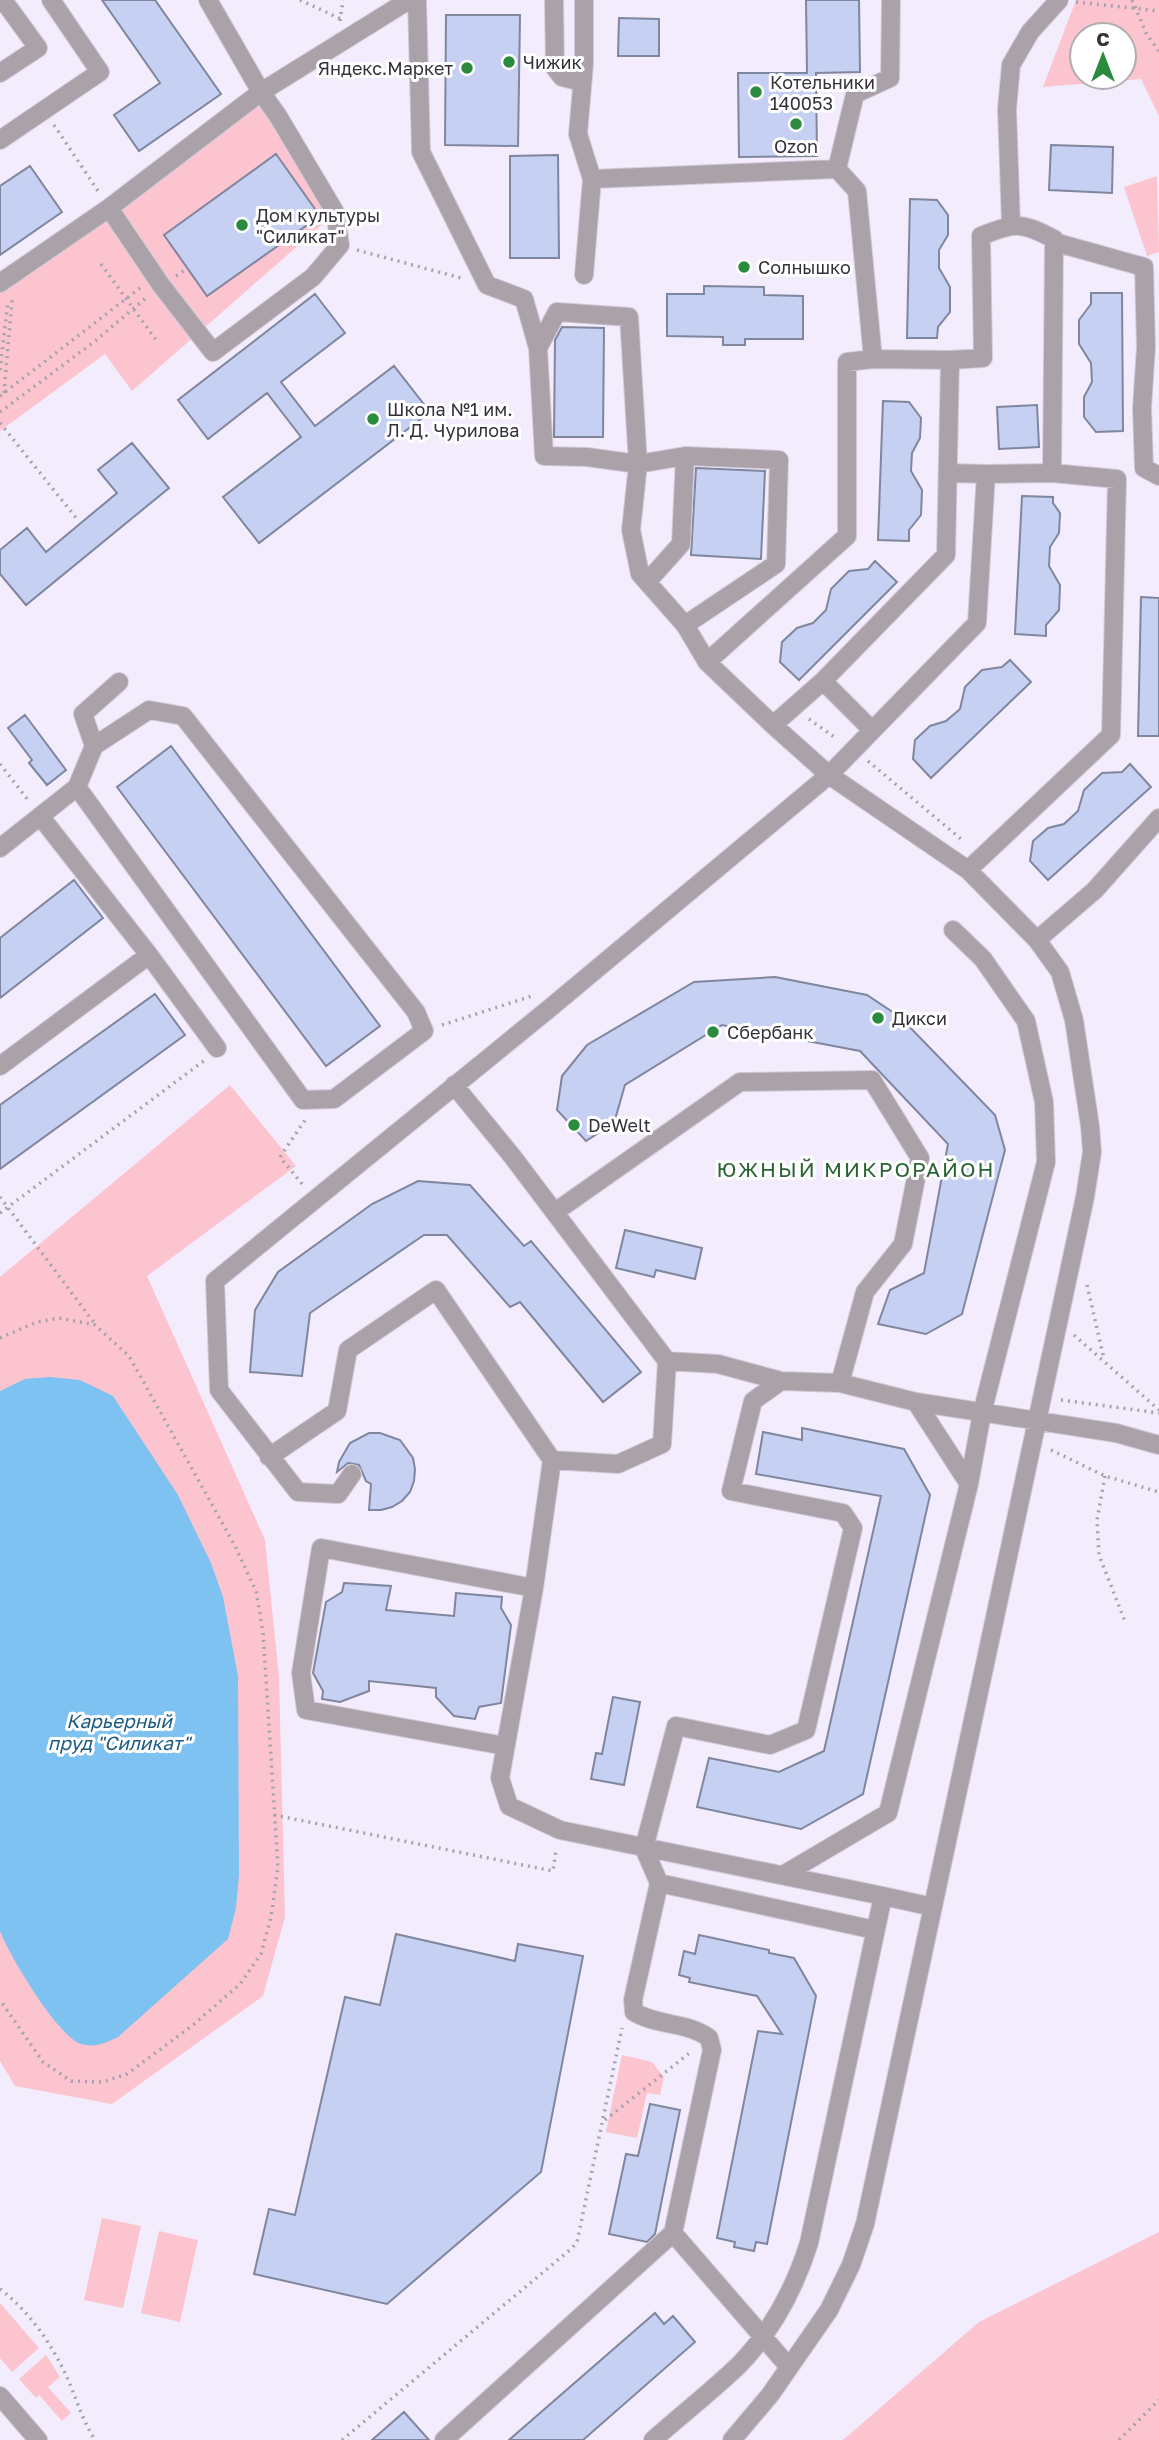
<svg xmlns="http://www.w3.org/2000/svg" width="1159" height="2440" viewBox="0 0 1159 2440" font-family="'Golos Text',sans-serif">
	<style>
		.green { fill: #fcc4cf; fill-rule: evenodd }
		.water { fill: #7ec2f2 }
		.building { fill: #c6d0f2; stroke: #7f869e; stroke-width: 2 }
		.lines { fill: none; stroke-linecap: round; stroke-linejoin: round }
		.minor-casing { stroke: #d0cad9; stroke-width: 20 }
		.path { stroke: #a6a1ae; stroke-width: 3.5; stroke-dasharray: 2 5; stroke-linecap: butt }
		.minor { stroke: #aba1a9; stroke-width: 18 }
		.poi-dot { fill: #2a8a3d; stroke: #fff; stroke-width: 2.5 }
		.labels { text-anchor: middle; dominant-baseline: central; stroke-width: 6; stroke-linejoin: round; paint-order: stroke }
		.poi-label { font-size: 18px; fill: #35313b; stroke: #fff; text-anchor: start }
		.water-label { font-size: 19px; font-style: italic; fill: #1c5c84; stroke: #fff }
		.quarter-label { font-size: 21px; letter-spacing: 2px; fill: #296433; stroke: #fff }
	</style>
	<rect width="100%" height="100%" fill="#f2ecfc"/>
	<path class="green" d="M1076,0H1159V116L1141,79L1043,87ZM1082,35H1124V77H1082Z
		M259,100L333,215L132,391L105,354L0,431V289Z
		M1157,176L1159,252L1147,256L1124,187Z
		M230,1085L296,1166L147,1276L265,1540L279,1677L285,1917L263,1996L112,2104L15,2086L0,2061V1277Z
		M622,2055L652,2062L664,2077L660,2095L647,2093L637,2138L606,2132Z
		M102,2218L141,2226L123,2308L84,2300Z
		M159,2231L198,2240L180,2322L141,2313Z
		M1159,2232V2440H843L979,2322Z
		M0,2303L39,2348L12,2372L0,2358Z
		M46,2355L60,2377L48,2387L71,2413L62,2421L39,2395L36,2398L19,2379Z"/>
	<path class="water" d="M50,1377L80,1380L113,1396L178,1495L211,1563L223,1597L238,1676L239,1875L236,1908L228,1939L118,2037C105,2043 95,2048 81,2044C58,2037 9,1955 0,1931V1391L25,1379Z"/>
	<path class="building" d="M102,0H155L221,94L139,151L114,115L160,83Z
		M806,0H859L860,72L816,73L817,156L739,157L738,73H807Z
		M446,15H520L518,146L445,145Z
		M619,18L659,19V56H618Z
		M1051,145L1113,147L1112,193L1049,190Z
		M276,154L320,216L207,296L164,235Z
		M558,155L559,258H510V156Z
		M30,166L62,212L0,255V186Z
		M910,199L937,200L948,215V235L939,250V268L950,287V312L938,327L937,338H907Z
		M704,286L764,287V295L803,296V339H745V345H723V337L667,336V294H704Z
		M1091,293H1122L1123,431L1096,432L1084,417V397L1092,382L1091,363L1079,344V320L1091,304Z
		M315,294L345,333L281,382L315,426L394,366L430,412L259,543L223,497L301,437L267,393L208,439L178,400Z
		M562,327L604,328L603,437H554L555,340Z
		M883,401L909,402L921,418L920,438L912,453L911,471L922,490L921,515L909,530V541L878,540Z
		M1037,405L1039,447L999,449L997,407Z
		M132,443L169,488L26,605L0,574V550L27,528L46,552L117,493L98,470Z
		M696,468L765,471L761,559L691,555Z
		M1022,496L1053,497V503L1060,513L1059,533L1050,547L1049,566L1060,585L1059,610L1046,625V636L1015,634Z
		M875,561L897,582L799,680L780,662L782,642L797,628L813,623L826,610L831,589L849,571L868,569Z
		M1141,597L1159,598V736H1138Z
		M1010,660L1031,682L931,778L913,759L915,740L930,726L946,721L960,709L965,687L982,670L1002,667Z
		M25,715L66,770L47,785L29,763L32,760L8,728Z
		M171,746L380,1026L326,1066L117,787Z
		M1130,764L1151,787L1048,880L1030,861L1033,841L1048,828L1064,824L1078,811L1084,790L1102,773L1122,772Z
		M74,880L103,918L0,998V938Z
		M775,977L867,995L900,1017L995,1115L1005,1150L962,1314L926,1334L878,1324L890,1290L924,1273L948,1144L860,1051L722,1025L625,1085L614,1123L586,1141L557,1110L562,1076L587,1045L694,982Z
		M155,994L185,1035L0,1169V1105Z
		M418,1181L470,1185L524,1246L531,1241L641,1372L603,1402L520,1302L510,1307L447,1235H424L310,1313L302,1376L250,1372L255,1310L278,1272L372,1204Z
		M625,1230L702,1248L695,1279L656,1270L654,1277L616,1268Z
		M802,1428L904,1449L930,1495L863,1794L801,1829L697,1807L709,1758L779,1772L824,1751L881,1496L756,1474L763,1432L802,1440Z
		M369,1433H380L400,1440L413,1458L415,1469L414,1481L410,1492L402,1501L392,1507L381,1510H369L371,1484L366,1481L359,1465L348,1463L337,1472L339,1462L350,1443Z
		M344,1583L391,1586L386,1610L454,1616L456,1593L502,1597L501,1608L511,1625L501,1703L479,1707L475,1719L454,1716L436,1697V1688L369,1681V1691L340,1702L322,1699L323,1691L313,1673L326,1602L342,1592Z
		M613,1697L640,1702L624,1785L591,1779L596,1753L602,1754Z
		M396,1934L515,1961L518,1944L583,1956L541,2172L387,2304L254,2274L269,2209L295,2215L345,1997L380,2005Z
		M699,1935L769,1950V1953L794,1958L816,1996L767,2244L756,2242L754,2251L734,2247L735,2242L717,2238L758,2031L782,2034L757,1996L689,1982L690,1978L679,1975L684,1951L695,1954Z
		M650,2104L680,2110L655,2234L647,2242L609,2234L626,2154L638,2156Z
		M655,2313L664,2324L673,2316L695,2342L583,2440H509Z
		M404,2412L429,2440H372Z"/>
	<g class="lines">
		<g class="minor-casing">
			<path id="minor" d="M208,0L261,92L278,116L335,212L340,245L313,277L213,352L161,285L109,208L261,92L409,0
				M417,0L421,152L487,285L524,299L538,348
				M584,0V64L578,134L592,179L837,169L855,94L890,78L891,0
				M554,1L555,68L562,77L582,82
				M0,73L38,48L3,0
				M0,140L100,72L51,0
				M837,169L857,191L873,359
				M1011,224L1007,109L1011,65L1030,32L1059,0
				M584,275L592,179
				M0,283L109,208
				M557,312L629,317L638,464L587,457L544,456L538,348Z
				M685,456L638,464L631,530L640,574L685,625L707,662L773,725L829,775L968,870L1037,940L1060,972L1074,1020L1090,1126L1092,1152L1085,1197L865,2224L851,2265L829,2310L770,2395L732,2440
				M949,473L986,474
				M1052,473L1054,242
				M648,581L681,544L685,456L779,460L776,564L685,625
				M707,662L847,536V362L873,359L950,360
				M823,681L872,730
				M773,725L823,681L946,555L950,360L983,358L981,236C1015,223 1020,221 1054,239V242L1144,267L1146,347L1142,408L1144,468L1159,476
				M94,746L83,714L119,682
				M40,816L149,955L217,1048
				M0,848L77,787L94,746L149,710L183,716L416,1012L424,1031L334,1099L303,1100L77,787
				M1037,940L1095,890L1159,818
				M0,1066L149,955
				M454,1085L512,1156L667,1361L662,1444L618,1464L552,1460
				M555,1212L740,1082L872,1080L920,1158L903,1244L865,1292L840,1383
				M667,1361L718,1364L781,1381L840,1383L916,1402L1116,1433L1159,1445
				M916,1402L969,1484
				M269,1457L337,1411L348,1350L436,1290L552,1460L534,1588L500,1778L509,1806L560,1830L883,1896
				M352,1474L338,1494L298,1492L219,1390L215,1281L550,1008L829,775L977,623L986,474L1052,473L1117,479L1111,735L968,870
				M505,1746L306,1710L301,1673L321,1548L534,1588
				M783,1875L888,1813L969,1484L982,1413L1046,1162L1044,1102L1026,1021L983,959L953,930
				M659,1883L875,1930
				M673,2233L789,2367
				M0,2396L38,2440
				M444,2440L673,2233L712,2050L709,2038C688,2022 657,2026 634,2012L633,2000L659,1883L644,1848L676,1726L770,1745L806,1730L853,1528L843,1513L731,1491L753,1401L781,1381
				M653,2440C681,2415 712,2391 739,2365C772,2331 795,2287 809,2243L883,1896L933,1907"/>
		</g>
		<path class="path" d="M300,0L341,19
			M1132,0L1147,35L1159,51
			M1076,2L1159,11
			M340,21L343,0
			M54,125L98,191
			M357,250L461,278
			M101,264L156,340
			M176,276L188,268
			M0,370L8,301
			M4,393L12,300L14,298
			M0,396L140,288
			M0,412L94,342L147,297
			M0,423L77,519
			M809,719L837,739
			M868,761L961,839
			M0,764L28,800
			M442,1025L535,995
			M302,1184L280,1157L305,1120
			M0,1197L95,1324
			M0,1213L205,1060
			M1087,1285L1104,1359
			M1074,1335L1159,1410
			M0,1338L37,1322L59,1318L95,1325L129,1356L234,1544L256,1591L263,1632L278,1867L271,1917L261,1954L240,1984L193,2025L127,2074L103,2082L71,2081L43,2062L0,2000
			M1061,1400L1159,1413
			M1051,1450L1105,1476L1159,1492
			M1105,1476L1097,1520L1099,1555L1126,1624
			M274,1815L553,1871L556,1850
			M605,2120L692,2051
			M0,2289C28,2310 51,2343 66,2375C76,2397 82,2420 95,2440
			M342,2440L571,2249L577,2242L622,2028
			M1119,2440L1159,2400"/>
		<use href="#minor" class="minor"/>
	</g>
	<g class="poi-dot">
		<circle cx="509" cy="62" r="7"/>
		<circle cx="467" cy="68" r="7"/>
		<circle cx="756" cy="92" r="7"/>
		<circle cx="796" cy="124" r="7"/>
		<circle cx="242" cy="225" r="7"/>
		<circle cx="744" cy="267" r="7"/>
		<circle cx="373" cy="419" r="7"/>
		<circle cx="878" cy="1018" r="7"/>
		<circle cx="713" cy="1032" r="7"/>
		<circle cx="574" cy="1125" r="7"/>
	</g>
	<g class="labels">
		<g class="poi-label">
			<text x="523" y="62">Чижик</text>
			<text x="453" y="68" text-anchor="end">Яндекс.Маркет</text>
			<text x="770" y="82">Котельники<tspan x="770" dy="21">140053</tspan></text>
			<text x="796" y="146" text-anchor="middle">Ozon</text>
			<text x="256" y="215">Дом культуры<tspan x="256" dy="21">"Силикат"</tspan></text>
			<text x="758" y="267">Солнышко</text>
			<text x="387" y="409">Школа №1 им.<tspan x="387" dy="21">Л. Д. Чурилова</tspan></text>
			<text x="892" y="1018">Дикси</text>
			<text x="727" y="1032">Сбербанк</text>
			<text x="588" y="1125">DeWelt</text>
		</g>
		<g class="water-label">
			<text x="119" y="1720">Карьерный<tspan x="119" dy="22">пруд "Силикат"</tspan></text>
		</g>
		<g class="quarter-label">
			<text x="856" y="1169">ЮЖНЫЙ МИКРОРАЙОН</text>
		</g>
	</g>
	<g transform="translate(1103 56)"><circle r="33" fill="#ffffff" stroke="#aeadb1" stroke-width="2"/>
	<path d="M0-5L12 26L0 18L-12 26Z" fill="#2a8a3d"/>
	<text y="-10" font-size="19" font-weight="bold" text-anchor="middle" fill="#35313b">С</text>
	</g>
</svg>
